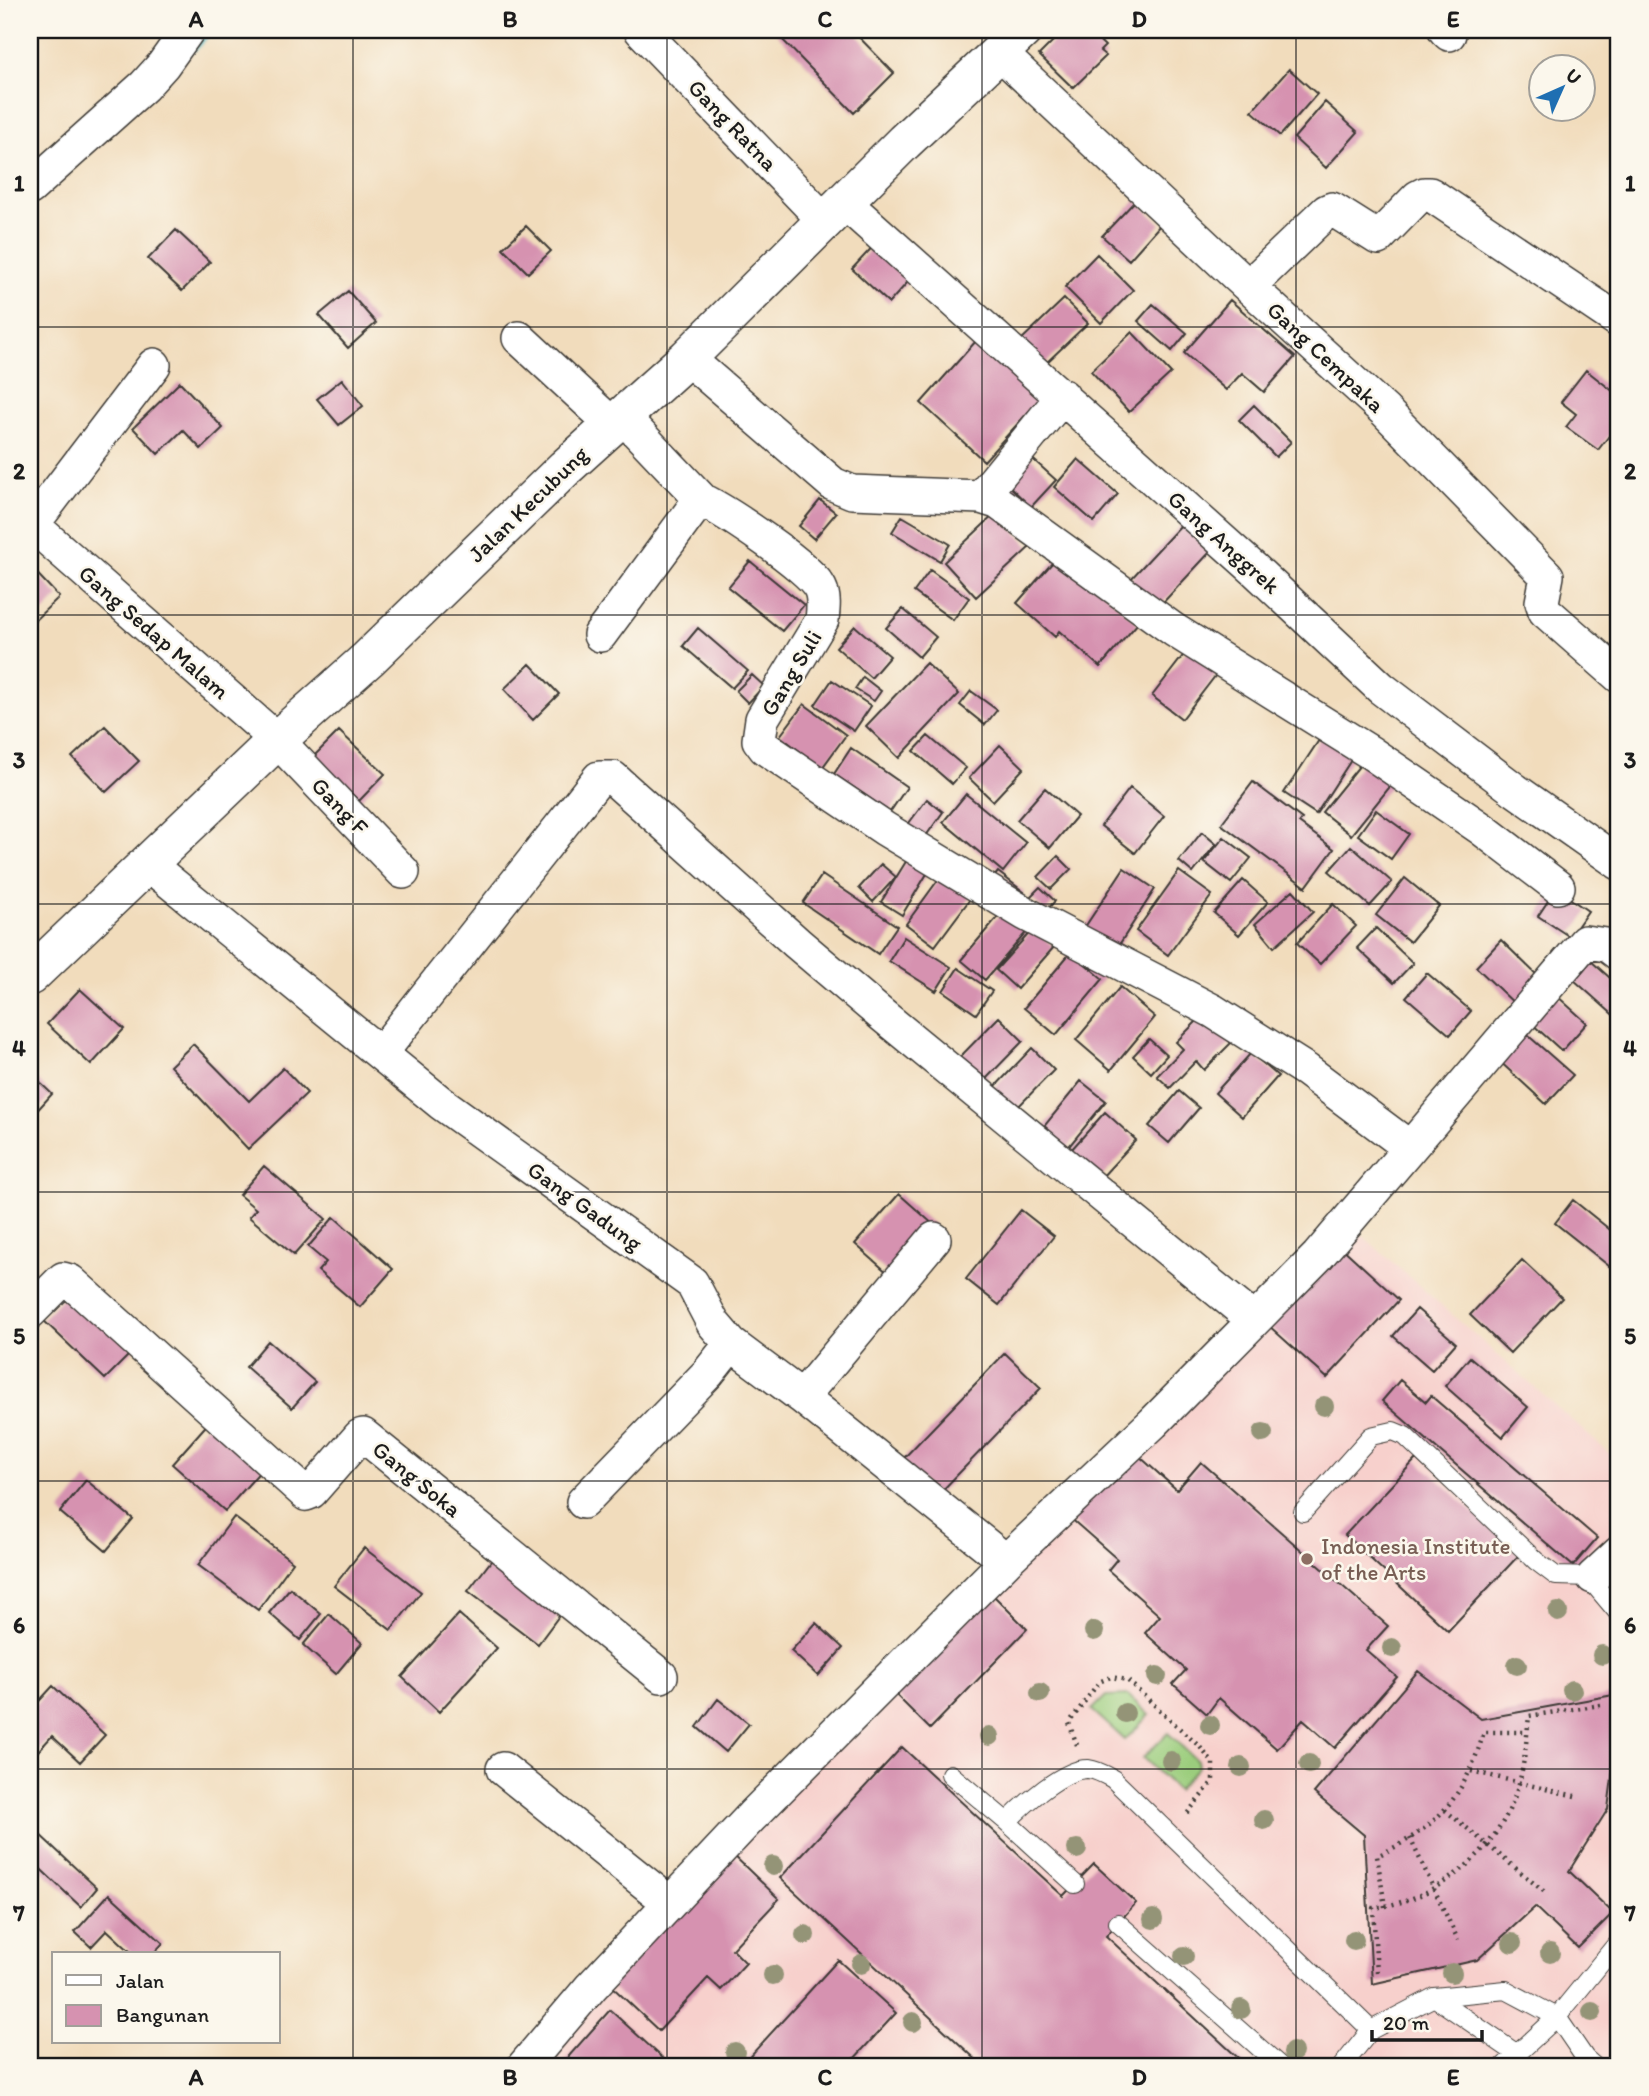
<svg xmlns="http://www.w3.org/2000/svg" width="1649" height="2096" viewBox="0 0 1649 2096" font-family="Itim,sans-serif">
	<style>
		.built { fill: #f7d0cc }
		.green { fill: #9bcd7d; stroke: #5c744c; stroke-width: 2 }
		.lines { fill: none; stroke-linecap: round; stroke-linejoin: round }
		.stream { stroke: #47b5c1; stroke-width: 10 }
		.building { fill: #d692b0 }
		.lane-casing { stroke: #3c3934; stroke-width: 20 }
		.street-casing { stroke: #3c3934; stroke-width: 36 }
		.secondary-casing { stroke: #3c3934; stroke-width: 41 }
		.path { stroke: #3c3934; stroke-width: 4.5; stroke-dasharray: 2 5; stroke-linecap: butt }
		.lane { stroke: #fff; stroke-width: 18 }
		.street { stroke: #fff; stroke-width: 33 }
		.secondary { stroke: #fff; stroke-width: 38 }
		.tree { fill: #949477 }
		.grid { fill: none; stroke: #1c1c1c; stroke-width: 2; stroke-opacity: 0.55 }
		.education-dot { fill: #8d6e63; stroke: #fbf7ec; stroke-width: 2.5 }
		.labels { text-anchor: middle; dominant-baseline: central; stroke-width: 5; stroke-linejoin: round; paint-order: stroke }
		.street-label { font-size: 23px; fill: #1c1c1c; stroke: #fbf7ec }
		.education-label { font-size: 23px; fill: #785e54; stroke: #fbf7ec; text-anchor: start }
		.neatline { fill: none; stroke: #1c1c1c; stroke-width: 2.5 }
		.grid-label { font-size: 23px; text-anchor: middle; font-weight: bold; fill: #1c1c1c }
	</style>
	<rect width="100%" height="100%" fill="#fbf7ec"/>
	<filter id="ink" filterUnits="userSpaceOnUse"><feTurbulence type="fractalNoise" baseFrequency=".0143" numOctaves="2"/><feDisplacementMap in="SourceGraphic" scale="14" xChannelSelector="R" yChannelSelector="G"/><feConvolveMatrix kernelMatrix="1 2 1 2 8 2 1 2 1" color-interpolation-filters="sRGB"/></filter>
	<filter id="wash" filterUnits="userSpaceOnUse"><feTurbulence type="fractalNoise" baseFrequency=".00686" numOctaves="4" result="noise"/><feDisplacementMap in="SourceGraphic" scale="28" xChannelSelector="R" yChannelSelector="G"/><feGaussianBlur stdDeviation="1.57" result="paint"/><feColorMatrix in="noise" values="0 0 0 0 0 0 0 0 0 0 0 0 0 0 0 0 0 1.4 0 .05"/><feComposite in="paint" operator="in"/></filter>
	<g filter="url(#wash)">
		<rect width="100%" height="100%" fill="#f1dcbc"/>
		<path class="built" d="M1348,1223L1619,1462V2066H520Z"/>
		<path class="green" d="M1128,1695L1149,1715L1125,1740L1092,1710L1106,1696Z
			M1168,1733L1197,1761L1198,1767L1177,1790L1143,1758Z"/>
		<g class="lines">
			<path class="stream" d="M194,46L208,30"/>
		</g>
		<g id="blocks">
			<path class="building" d="M773,30H852L894,73L854,113Z
				M1064,30H1078L1081,32L1088,30L1105,46L1100,51L1106,56L1073,88L1039,55Z
				M1289,69L1317,94L1280,136L1252,111Z
				M1325,102L1358,132L1326,168L1294,138Z
				M1136,200L1161,224L1129,260L1102,236Z
				M526,226L551,251L528,273L503,248Z
				M176,230L210,262L182,291L148,259Z
				M879,240L916,273L889,303L852,269Z
				M1097,254L1133,290L1101,323L1065,287Z
				M348,291L376,323L348,348L319,315Z
				M1064,299L1088,323L1043,366L1019,342Z
				M1230,300L1295,357L1264,392L1242,373L1226,390L1184,353Z
				M1153,304L1187,333L1172,351L1138,321Z
				M984,332L1048,390L984,461L921,403Z
				M1132,332L1171,373L1129,412L1091,371Z
				M1586,370L1619,396V423L1598,450L1566,427L1576,414L1561,402Z
				M342,379L363,406L339,425L317,399Z
				M180,382L223,428L201,449L183,430L158,454L133,428Z
				M1254,405L1291,442L1276,457L1239,420Z
				M1026,453L1056,480L1031,507L1002,479Z
				M1078,459L1118,494L1094,522L1054,487Z
				M820,500L836,513L814,539L799,526Z
				M997,512L1030,547L976,597L944,562Z
				M902,516L950,544L940,561L892,532Z
				M1182,524L1211,551L1157,609L1128,582Z
				M1060,554L1138,623L1100,667L1059,631L1055,637L1017,603Z
				M750,561L804,605L782,631L728,587Z
				M30,566L59,597L30,625Z
				M930,570L969,598L953,620L914,592Z
				M903,609L936,637L919,657L886,628Z
				M855,626L890,656L871,678L836,647Z
				M698,628L748,671L732,688L683,646Z
				M1189,648L1219,671L1182,719L1152,696Z
				M926,663L959,694L899,758L866,726Z
				M530,664L559,694L533,720L504,689Z
				M752,675L764,686L748,703L736,691Z
				M863,677L881,691L874,701L855,689Z
				M832,680L871,706L854,731L815,705Z
				M971,691L997,710L985,725L960,705Z
				M804,704L846,735L822,768L780,736Z
				M105,726L139,761L106,792L72,757Z
				M339,731L385,774L359,801L313,757Z
				M928,736L966,768L952,784L914,751Z
				M1321,737L1353,757L1316,814L1284,793Z
				M1000,745L1024,768L993,801L969,778Z
				M851,748L907,787L890,812L834,774Z
				M1364,760L1393,783L1351,835L1322,812Z
				M1253,782L1302,819L1299,823L1334,849L1306,887L1221,824Z
				M1045,788L1077,816L1050,848L1017,820Z
				M1130,788L1164,816L1135,853L1101,826Z
				M966,794L1026,843L1003,872L943,822Z
				M927,799L943,812L923,840L906,827Z
				M1376,810L1409,834L1391,859L1358,835Z
				M1202,832L1216,844L1193,873L1179,861Z
				M1224,837L1251,858L1231,883L1204,862Z
				M1351,846L1392,882L1370,906L1329,871Z
				M910,855L931,867L902,915L881,902Z
				M1058,856L1071,869L1051,889L1038,877Z
				M881,864L896,877L873,902L859,888Z
				M1124,868L1155,889L1115,951L1083,930Z
				M946,869L976,891L935,946L906,924Z
				M1179,871L1212,895L1168,955L1136,931Z
				M998,872L1024,892L1015,904L989,883Z
				M822,875L897,926L878,954L803,903Z
				M1405,878L1439,906L1410,942L1376,915Z
				M1243,880L1268,902L1239,935L1214,913Z
				M1040,887L1055,901L1045,912L1030,897Z
				M1556,889L1588,911L1570,937L1538,916Z
				M1293,890L1313,912L1274,947L1255,924Z
				M1333,904L1356,926L1320,964L1297,943Z
				M1006,907L1030,928L985,980L961,960Z
				M1376,928L1413,963L1394,983L1357,948Z
				M1033,929L1054,947L1017,989L996,970Z
				M904,937L951,967L936,991L889,961Z
				M1501,940L1544,982L1519,1008L1476,967Z
				M1071,952L1103,979L1056,1035L1024,1008Z
				M1591,961L1619,986V1020L1574,980Z
				M958,968L992,991L976,1014L943,991Z
				M1427,973L1471,1011L1450,1035L1406,997Z
				M1120,987L1155,1017L1111,1070L1076,1040Z
				M80,989L124,1029L91,1065L47,1024Z
				M1556,995L1587,1023L1562,1051L1530,1022Z
				M1203,1015L1231,1043L1204,1070L1196,1061L1170,1088L1157,1076L1183,1049L1176,1042Z
				M999,1017L1023,1041L980,1085L956,1061Z
				M1523,1031L1573,1075L1546,1104L1497,1059Z
				M1149,1039L1167,1055L1151,1073L1133,1056Z
				M193,1044L249,1101L283,1068L307,1093L248,1149L170,1066Z
				M1032,1048L1054,1070L1012,1113L990,1092Z
				M1251,1053L1278,1076L1242,1117L1215,1093Z
				M30,1073L52,1094L33,1115L30,1112Z
				M1081,1081L1106,1101L1066,1150L1041,1130Z
				M1179,1091L1199,1108L1169,1143L1149,1126Z
				M1105,1112L1136,1140L1101,1178L1071,1150Z
				M264,1166L326,1219L294,1255L249,1217L256,1209L239,1195Z
				M899,1194L934,1225L889,1274L855,1244Z
				M1573,1200L1619,1237V1274L1555,1223Z
				M1021,1210L1054,1236L999,1305L966,1279Z
				M334,1217L393,1269L360,1307L318,1271L326,1262L308,1247Z
				M1340,1246L1399,1300L1327,1378L1268,1325Z
				M1522,1260L1562,1298L1510,1353L1470,1315Z
				M70,1289L134,1350L105,1379L42,1319Z
				M1417,1309L1456,1343L1432,1370L1393,1336Z
				M268,1341L315,1382L292,1408L246,1367Z
				M1005,1353L1041,1388L937,1496L901,1461Z
				M1470,1357L1528,1407L1503,1437L1445,1386Z
				M1400,1380L1426,1402L1431,1396L1597,1538L1573,1566L1382,1401Z
				M211,1420L264,1467L225,1511L172,1464Z
				M1129,1447L1177,1490L1201,1462L1388,1626L1366,1650L1397,1677L1335,1748L1303,1720L1277,1749L1219,1698L1207,1714L1173,1684L1186,1670L1145,1633L1160,1616L1108,1570L1117,1559L1068,1516Z
				M1416,1459L1519,1555L1448,1631L1345,1535Z
				M86,1480L133,1519L106,1551L60,1512Z
				M234,1517L293,1562L258,1610L198,1565Z
				M364,1548L421,1592L391,1630L334,1586Z
				M498,1552L567,1605L538,1644L468,1591Z
				M985,1587L1027,1629L930,1729L888,1687Z
				M290,1588L321,1614L300,1640L269,1613Z
				M329,1614L362,1643L336,1674L303,1645Z
				M459,1614L497,1648L439,1712L402,1677Z
				M816,1623L843,1648L818,1676L791,1651Z
				M1418,1671L1481,1719L1619,1694V1723L1608,1809L1569,1871L1613,1913L1578,1948L1535,1907L1477,1960L1372,1984L1364,1835L1314,1793Z
				M53,1686L105,1735L80,1762L52,1736L30,1760V1711Z
				M718,1699L749,1724L726,1752L697,1727Z
				M902,1747L1063,1896L1094,1864L1136,1903L1106,1936L1247,2066H983L780,1878Z
				M38,1833L97,1888L81,1907L30,1859V1842Z
				M728,1850L779,1899L732,1949L746,1963L721,1990L708,1978L659,2031L606,1981Z
				M109,1894L163,1943L153,1954H133L107,1930L91,1947L75,1932Z
				M838,1960L896,2013L853,2060L860,2066H741Z
				M610,2010L666,2061L661,2066H560Z"/>
		</g>
	</g>
	<g filter="url(#ink)">
		<use href="#blocks" fill-opacity="0" stroke="#3c3934" stroke-width="2"/>
		<g class="lines">
			<g class="lane-casing">
				<path id="lane" d="M1303,1512L1371,1436L1393,1431L1405,1436L1536,1561L1556,1576L1593,1577L1598,1589L1619,1614
					M950,1774L1007,1822C1023,1805 1064,1768 1088,1769C1097,1770 1106,1775 1113,1779L1371,2030
					M1007,1822L1075,1884
					M1118,1923L1280,2066
					M1434,1997L1517,2054
					M1342,2066L1371,2030L1434,1997L1506,1990L1557,2017L1585,2058L1594,2066
					M1504,2066L1557,2017L1619,1941"/>
			</g>
			<g class="street-casing">
				<path id="street" d="M641,30L824,220
					M1445,30L1449,34
					M1000,53L1237,276L1385,411L1547,576L1542,602L1545,611L1619,676
					M30,188L144,86L163,65L188,30
					M844,202L1254,569L1381,688L1515,790L1619,863
					M1249,286L1327,211L1332,209L1378,238L1418,197L1424,194H1430L1619,321
					M519,338L613,425
					M687,358L833,484L852,492L981,497
					M1063,396L981,497L997,502L1174,630L1371,753L1482,829L1558,887
					M622,416L702,500
					M30,523L277,740L403,872
					M32,525L154,365
					M600,635L696,505L702,500C725,511 810,567 820,588C825,598 823,610 822,620L762,719L759,740L765,748L885,829L1026,914L1213,1011L1306,1070L1409,1147
					M148,864L441,1103L692,1283L713,1323L731,1344L802,1397L1006,1561
					M381,1053L599,778H613L797,943L882,1015L1254,1320
					M30,1312L63,1279L70,1281L306,1494L311,1492L360,1436L363,1435L661,1676
					M802,1397L934,1239
					M583,1502L708,1373L731,1344
					M1593,1577L1619,1553
					M503,1769L670,1903
					M524,2066L591,1987L752,1816L1006,1561L1153,1423L1318,1256L1585,942L1607,945L1619,954"/>
			</g>
			<g class="secondary-casing">
				<path id="secondary" d="M30,976L277,740L368,659L565,468L687,358L904,142L1023,30"/>
			</g>
			<path class="path" d="M1077,1745L1069,1723L1099,1682L1111,1677L1127,1680L1200,1747L1213,1763V1781L1186,1815
				M1471,1771L1579,1797
				M1445,1810L1547,1894
				M1410,1838L1458,1940
				M1385,1907L1377,1856C1439,1827 1465,1796 1484,1732H1527
				M1377,1972L1373,1908C1433,1901 1491,1857 1513,1801C1524,1774 1526,1744 1529,1716L1601,1705"/>
			<use href="#lane" class="lane"/>
			<use href="#street" class="street"/>
			<use href="#secondary" class="secondary"/>
		</g>
		<g class="tree">
			<circle cx="1324" cy="1406" r="10"/>
			<circle cx="1263" cy="1433" r="10"/>
			<circle cx="1558" cy="1612" r="10"/>
			<circle cx="1094" cy="1631" r="10"/>
			<circle cx="1392" cy="1648" r="10"/>
			<circle cx="1602" cy="1655" r="10"/>
			<circle cx="1517" cy="1665" r="10"/>
			<circle cx="1157" cy="1676" r="10"/>
			<circle cx="1572" cy="1690" r="10"/>
			<circle cx="1040" cy="1693" r="10"/>
			<circle cx="1125" cy="1713" r="10"/>
			<circle cx="1210" cy="1725" r="10"/>
			<circle cx="989" cy="1736" r="10"/>
			<circle cx="1171" cy="1761" r="10"/>
			<circle cx="1309" cy="1764" r="10"/>
			<circle cx="1241" cy="1767" r="10"/>
			<circle cx="1264" cy="1820" r="10"/>
			<circle cx="1077" cy="1849" r="10"/>
			<circle cx="773" cy="1866" r="10"/>
			<circle cx="1153" cy="1919" r="10"/>
			<circle cx="805" cy="1935" r="10"/>
			<circle cx="1354" cy="1940" r="10"/>
			<circle cx="1512" cy="1943" r="10"/>
			<circle cx="1550" cy="1953" r="10"/>
			<circle cx="1184" cy="1956" r="10"/>
			<circle cx="861" cy="1964" r="10"/>
			<circle cx="1452" cy="1973" r="10"/>
			<circle cx="773" cy="1975" r="10"/>
			<circle cx="1241" cy="2009" r="10"/>
			<circle cx="1592" cy="2012" r="10"/>
			<circle cx="913" cy="2022" r="10"/>
			<circle cx="735" cy="2052" r="10"/>
			<circle cx="1293" cy="2052" r="10"/>
		</g>
	</g>
	<path class="grid" d="M353,30V2066M667,30V2066M982,30V2066M1296,30V2066M30,327H1619M30,615H1619M30,904H1619M30,1192H1619M30,1481H1619M30,1769H1619"/>
	<circle class="education-dot" cx="1307" cy="1559" r="7"/>
	<g class="labels">
		<g class="street-label">
			<text transform="translate(733 125) rotate(46)">Gang Ratna</text>
			<text transform="translate(1326 357) rotate(43)">Gang Cempaka</text>
			<text transform="translate(528 504) rotate(-44)">Jalan Kecubung</text>
			<text transform="translate(1224 542) rotate(42)">Gang Anggrek</text>
			<text transform="translate(154 632) rotate(41)">Gang Sedap Malam</text>
			<text transform="translate(791 673) rotate(-59)">Gang Suli</text>
			<text transform="translate(340 806) rotate(46)">Gang F</text>
			<text transform="translate(585 1206) rotate(36)">Gang Gadung</text>
			<text transform="translate(417 1479) rotate(39)">Gang Soka</text>
		</g>
		<g class="education-label">
			<text x="1321" y="1546">Indonesia Institute<tspan x="1321" dy="26">of the Arts</tspan></text>
		</g>
	</g>
	<rect width="1649" height="2096" fill="none" stroke="#fbf7ec" stroke-width="77"/>
	<rect x="52" y="1952" width="228" height="91" fill="#fbf7ec" stroke="#a29f99" stroke-width="2"/>
	<rect x="66" y="1975" width="35" height="10" fill="#ffffff" stroke="#a29f99" stroke-width="2"/>
	<text x="116" y="1988" font-size="21" fill="#1c1c1c">Jalan</text>
	<rect x="66" y="2005" width="35" height="21" fill="#d692b0" stroke="#a29f99" stroke-width="2"/>
	<text x="116" y="2022" font-size="21" fill="#1c1c1c">Bangunan</text>
	<g transform="translate(1562 88) rotate(45)"><circle r="33" fill="#fbf7ec" stroke="#a29f99" stroke-width="2"/>
	<path d="M0-5L12 26L0 18L-12 26Z" fill="#1f6fb2"/>
	<text y="-10" font-size="19" font-weight="bold" text-anchor="middle" fill="#1c1c1c">U</text>
	</g>
	<path d="M1372 2030v10h110v-10" fill="none" stroke="#1c1c1c" stroke-width="3.5"/>
	<text x="1383" y="2030" font-size="21" fill="#1c1c1c" stroke="#fbf7ec" stroke-width="5" paint-order="stroke">20 m</text>
	<rect x="38" y="38" width="1572" height="2020" class="neatline"/>
	<g class="grid-label">
		<text x="196" y="27">A</text>
		<text x="510" y="27">B</text>
		<text x="825" y="27">C</text>
		<text x="1139" y="27">D</text>
		<text x="1453" y="27">E</text>
		<text x="19" y="191">1</text>
		<text x="1630" y="191">1</text>
		<text x="19" y="479">2</text>
		<text x="1630" y="479">2</text>
		<text x="19" y="768">3</text>
		<text x="1630" y="768">3</text>
		<text x="19" y="1056">4</text>
		<text x="1630" y="1056">4</text>
		<text x="19" y="1344">5</text>
		<text x="1630" y="1344">5</text>
		<text x="19" y="1633">6</text>
		<text x="1630" y="1633">6</text>
		<text x="19" y="1921">7</text>
		<text x="1630" y="1921">7</text>
		<text x="196" y="2085">A</text>
		<text x="510" y="2085">B</text>
		<text x="825" y="2085">C</text>
		<text x="1139" y="2085">D</text>
		<text x="1453" y="2085">E</text>
	</g>
</svg>
